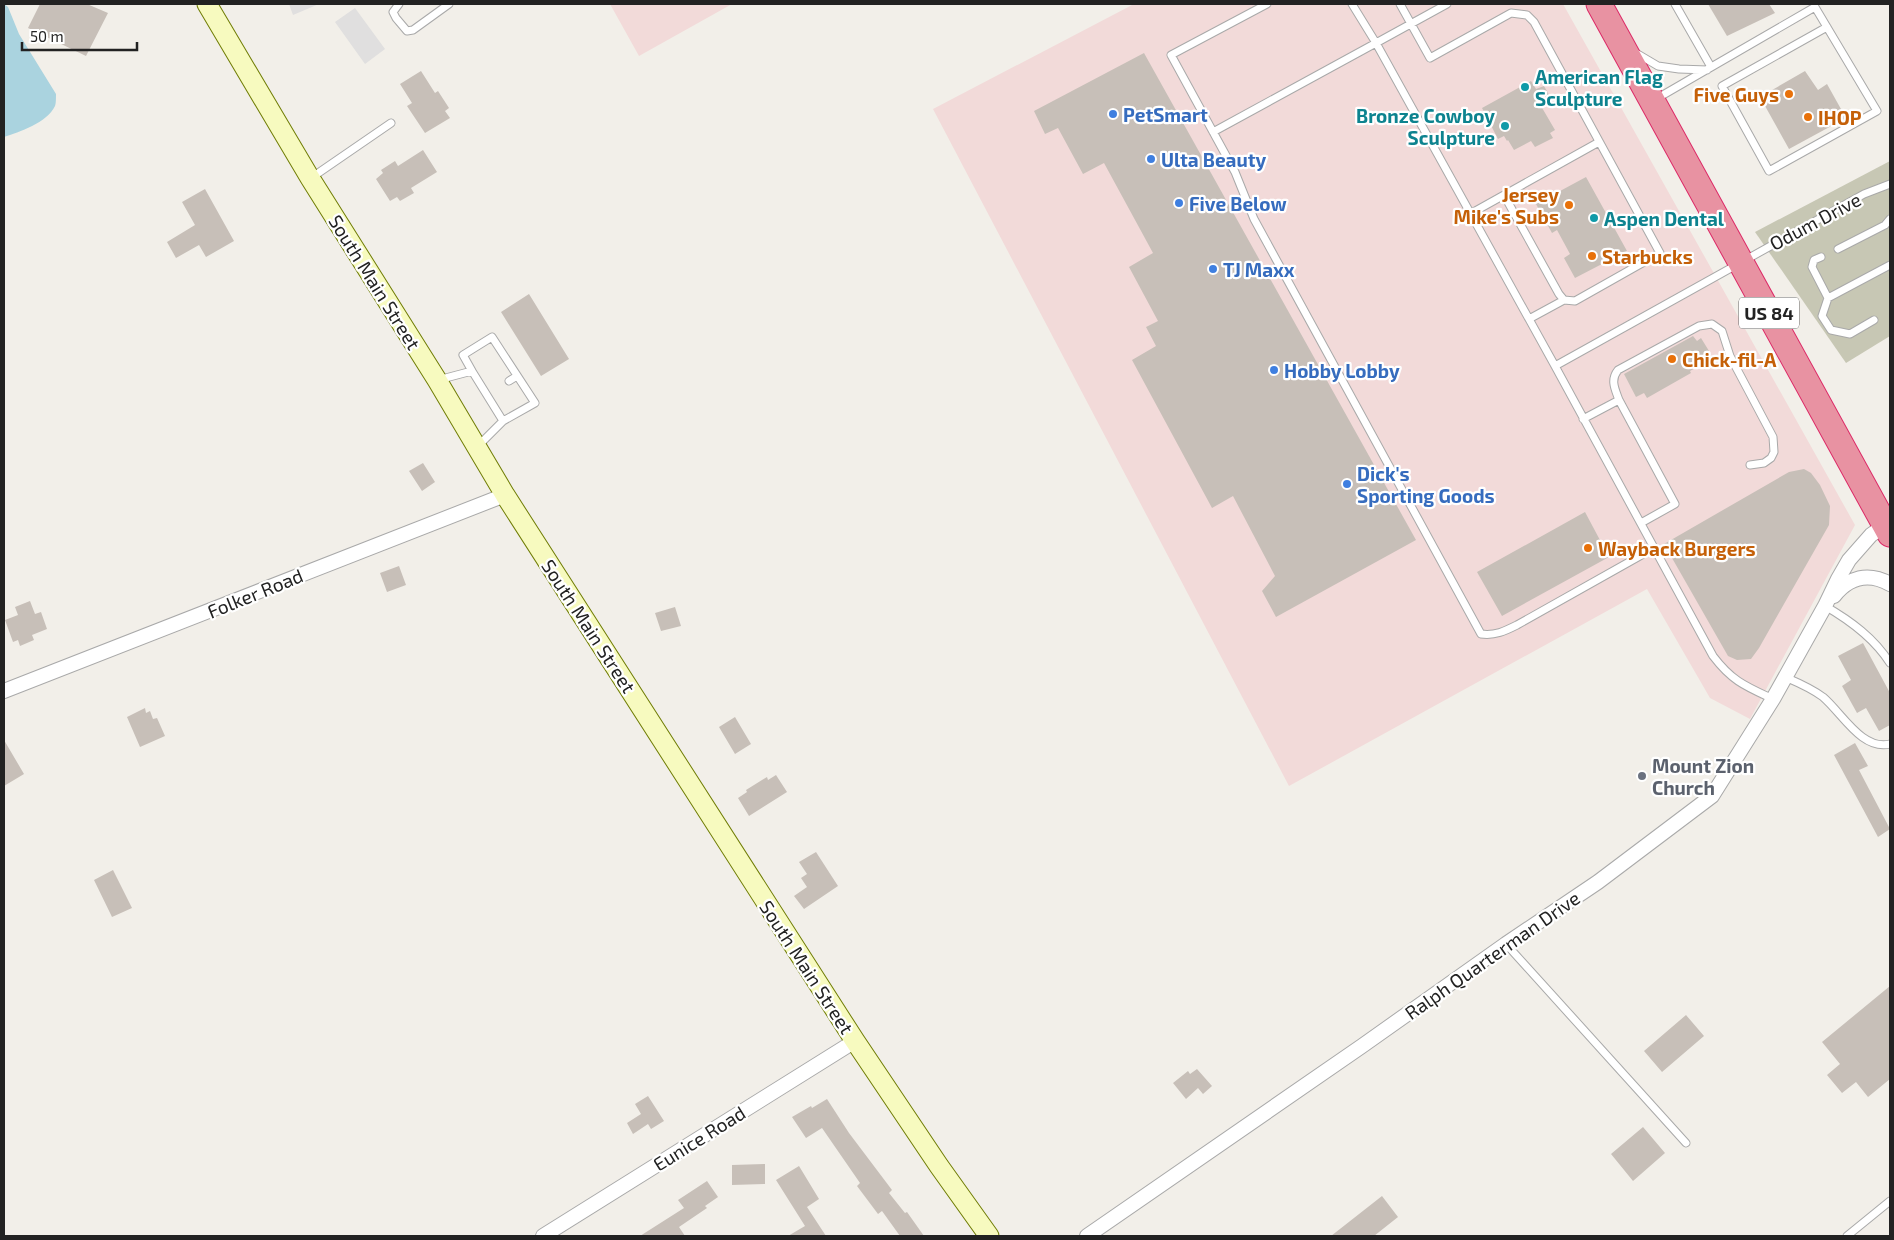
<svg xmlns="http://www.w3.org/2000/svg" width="1894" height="1240" viewBox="0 0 1894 1240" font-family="'Exo 2',sans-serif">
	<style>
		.residential { fill: #e0dfdf }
		.commercial { fill: #f2dad9 }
		.construction { fill: #c7c7b4 }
		.water { fill: #aad3df }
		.building { fill: #c7bfb8 }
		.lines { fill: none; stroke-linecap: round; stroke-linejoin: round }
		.lane-casing { stroke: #a9a9a9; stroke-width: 9 }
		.street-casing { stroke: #a9a9a9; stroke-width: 16 }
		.secondary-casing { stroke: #707d05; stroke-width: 21 }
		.highway-casing { stroke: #dc2a67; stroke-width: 27 }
		.lane { stroke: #fff; stroke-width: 7 }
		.street { stroke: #fff; stroke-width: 14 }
		.secondary { stroke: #f7fabf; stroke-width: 19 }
		.highway { stroke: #e892a2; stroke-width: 25 }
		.culture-dot { fill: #0f9aa8; stroke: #fff; stroke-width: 2 }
		.food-dot { fill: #e8710a; stroke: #fff; stroke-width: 2 }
		.shop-dot { fill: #3f7fe0; stroke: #fff; stroke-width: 2 }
		.worship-dot { fill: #6b7280; stroke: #fff; stroke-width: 2 }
		.labels { text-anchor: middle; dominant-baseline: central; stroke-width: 4.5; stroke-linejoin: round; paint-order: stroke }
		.shield { fill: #fff; stroke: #646464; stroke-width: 1 }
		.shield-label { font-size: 18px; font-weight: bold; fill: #222 }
		.culture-label { font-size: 19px; font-weight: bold; fill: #0d838f; stroke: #fff; text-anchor: start }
		.food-label { font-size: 19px; font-weight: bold; fill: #c56008; stroke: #fff; text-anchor: start }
		.shop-label { font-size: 19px; font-weight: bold; fill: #366cbe; stroke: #fff; text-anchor: start }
		.street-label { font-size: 19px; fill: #222; stroke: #fff }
		.worship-label { font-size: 19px; font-weight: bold; fill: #5b616d; stroke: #fff; text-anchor: start }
	</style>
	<rect width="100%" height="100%" fill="#f2efe9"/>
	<path class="residential" d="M289,4H319L293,15Z
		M355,8L385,49L365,64L335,22Z"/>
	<path class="commercial" d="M610,4H732L639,56Z
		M1134,4H1563L1855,525L1750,719L1710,698L1647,589L1289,786L933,109Z"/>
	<path class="construction" d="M1890,161V336L1846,363L1755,232Z"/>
	<path class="water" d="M4,4L8,7L19,34L56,94C56,98 56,104 55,106C47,123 19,132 4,137Z"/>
	<path class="building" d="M40,4H87L108,13L86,56L28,28Z
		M1708,4H1769L1775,13L1727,36Z
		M1144,53L1416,540L1276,617L1262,591L1275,576L1233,496L1212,508L1132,360L1156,346L1146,327L1158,321L1129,267L1153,253L1104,163L1083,174L1058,128L1045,134L1034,111Z
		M421,71L435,93L438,91L449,108L445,111L450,118L425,133L407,106L412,103L400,84Z
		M1805,71L1818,90L1827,84L1846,118L1789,149L1760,97Z
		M1531,81L1536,89L1544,86L1552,100L1541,106L1555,130L1550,133L1553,138L1535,147L1531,141L1514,150L1508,140L1507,141L1504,136L1498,139L1482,108Z
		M423,150L437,172L411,188L414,193L400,201L397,197L390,201L376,179L383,173L381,170L395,161L398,166Z
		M1586,177L1627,251L1575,278L1564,258L1570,254L1557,230L1552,233L1536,204Z
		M205,189L234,241L206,257L199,245L176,258L167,242L195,225L182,202Z
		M529,294L569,359L541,376L501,312Z
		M1693,336L1697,341L1701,338L1709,351L1702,355L1706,362L1690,371L1691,373L1647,398L1644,393L1636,397L1624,374Z
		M423,463L435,482L422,491L409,471Z
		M1804,469L1811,473L1820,485L1830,506L1829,525L1759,648L1751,659L1737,660L1728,656L1664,544L1789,472Z
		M1585,512L1609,557L1502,616L1477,572Z
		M399,566L406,585L387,592L380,573Z
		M30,601L35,614L41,612L47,629L32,635L34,640L20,646L18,640L13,642L5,620L18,615L15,607Z
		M675,607L681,626L661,631L655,613Z
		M1863,643L1890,693V725L1879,731L1866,708L1857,713L1842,686L1851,680L1838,656Z
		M145,708L146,713L150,711L153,719L157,718L165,736L140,747L127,717Z
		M735,717L751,744L735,754L719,727Z
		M4,740L24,774L4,786Z
		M1855,743L1868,766L1859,770L1890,829L1878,837L1834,755Z
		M776,775L787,792L749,816L738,798L747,792L746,790L767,777L768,780Z
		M816,852L838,886L804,909L794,896L807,887L801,878L807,874L799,862Z
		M113,870L132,908L112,917L94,880Z
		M1890,986V1079L1868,1097L1856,1082L1842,1093L1827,1075L1840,1064L1822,1042Z
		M1686,1015L1704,1036L1662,1072L1644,1051Z
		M1197,1069L1212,1086L1203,1094L1198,1088L1186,1099L1173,1083L1188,1071L1190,1074Z
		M648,1096L664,1121L651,1129L648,1124L633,1134L627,1123L641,1114L635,1104Z
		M827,1099L849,1133L892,1190L889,1193L905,1213L907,1212L924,1236H900L882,1211L878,1214L857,1186L860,1183L822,1128L806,1138L792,1117L811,1106L812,1108Z
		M1643,1127L1665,1153L1633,1181L1611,1154Z
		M765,1164V1184L732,1185V1165Z
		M799,1166L819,1199L807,1207L826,1236H788L805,1226L776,1180Z
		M707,1181L718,1197L705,1206L707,1208L679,1227L685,1236H640L684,1208L678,1200Z
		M1382,1196L1398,1217L1374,1236H1331Z"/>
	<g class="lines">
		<g class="lane-casing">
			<path id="lane" d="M399,4L393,12L396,18L407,31L413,30L449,4
				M1267,4L1171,55L1235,172L1254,219L1481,634C1495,636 1505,631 1517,625L1654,548
				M1400,4L1430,58L1511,13L1527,15L1534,22L1660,253L1575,301L1564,300L1559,294L1504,195
				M1447,4L1376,43L1555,366L1713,656C1732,681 1745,686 1773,699
				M1675,4L1711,67
				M1636,53L1658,66L1679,69L1707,70
				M1656,99L1815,7L1877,111L1769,171L1722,86L1827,27
				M1213,132L1376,43L1352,4
				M311,178L391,123
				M1470,214L1599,142
				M1838,249L1885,225L1890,219
				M1821,257L1814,260L1812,267L1828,298
				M1529,319L1564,300
				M1874,320L1850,334L1831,330L1822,316L1828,298L1890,265
				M1555,366L1864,194L1890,184
				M472,371L463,355L492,337L535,403L503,421
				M438,380L472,371L503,421L477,447
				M509,381L517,376
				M1619,400C1615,389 1610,380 1618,370L1699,326L1712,324L1722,331L1730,356L1773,437L1774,452L1771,458L1764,463L1750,465
				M1583,419L1619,400L1675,504L1641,523
				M1825,606C1851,621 1874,638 1890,663
				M1785,677C1799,683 1811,688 1823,697C1842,713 1862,751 1890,744
				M1506,944L1686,1143
				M1847,1236L1890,1201"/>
		</g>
		<g class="street-casing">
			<path id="street" d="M1834,596C1849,577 1868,572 1890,584
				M4,691L505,495
				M543,1236L855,1041
				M1087,1236L1362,1046L1506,944L1598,882L1712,796L1773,699L1825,606L1838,579L1849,560L1871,535L1885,525"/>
		</g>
		<g class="secondary-casing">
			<path id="secondary" d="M207,4L310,178L437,380L505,495L855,1041L939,1166L989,1236"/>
		</g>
		<g class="highway-casing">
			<path id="highway" d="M1599,4L1890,534"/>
		</g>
		<use href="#lane" class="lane"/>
		<use href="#street" class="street"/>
		<use href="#secondary" class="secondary"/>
		<use href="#highway" class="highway"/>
	</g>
	<g class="culture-dot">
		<circle cx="1525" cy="87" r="5"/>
		<circle cx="1505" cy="126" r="5"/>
		<circle cx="1594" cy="218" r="5"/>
	</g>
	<g class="food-dot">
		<circle cx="1789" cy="94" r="5"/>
		<circle cx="1808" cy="117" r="5"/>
		<circle cx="1569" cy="205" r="5"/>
		<circle cx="1592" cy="256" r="5"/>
		<circle cx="1672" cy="359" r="5"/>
		<circle cx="1588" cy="548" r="5"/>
	</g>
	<g class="shop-dot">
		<circle cx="1113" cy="114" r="5"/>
		<circle cx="1151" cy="159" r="5"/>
		<circle cx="1179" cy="203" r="5"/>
		<circle cx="1213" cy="269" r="5"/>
		<circle cx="1274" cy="370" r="5"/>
		<circle cx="1347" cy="484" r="5"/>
	</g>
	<circle class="worship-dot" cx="1642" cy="776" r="5"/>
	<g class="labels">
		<rect class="shield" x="1739" y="297.5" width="60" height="31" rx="4"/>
		<g class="shield-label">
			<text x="1769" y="313">US 84</text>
		</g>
		<g class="culture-label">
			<text x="1535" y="76">American Flag<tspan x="1535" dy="22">Sculpture</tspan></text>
			<text x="1495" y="115" text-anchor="end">Bronze Cowboy<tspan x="1495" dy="22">Sculpture</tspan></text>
			<text x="1604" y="218">Aspen Dental</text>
		</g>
		<g class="food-label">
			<text x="1779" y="94" text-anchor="end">Five Guys</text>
			<text x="1818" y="117">IHOP</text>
			<text x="1559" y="194" text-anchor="end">Jersey<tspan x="1559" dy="22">Mike's Subs</tspan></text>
			<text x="1602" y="256">Starbucks</text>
			<text x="1682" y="359">Chick-fil-A</text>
			<text x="1598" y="548">Wayback Burgers</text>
		</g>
		<g class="shop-label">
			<text x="1123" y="114">PetSmart</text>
			<text x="1161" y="159">Ulta Beauty</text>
			<text x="1189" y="203">Five Below</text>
			<text x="1223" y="269">TJ Maxx</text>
			<text x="1284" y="370">Hobby Lobby</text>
			<text x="1357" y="473">Dick's<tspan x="1357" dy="22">Sporting Goods</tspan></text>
		</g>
		<g class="street-label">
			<text transform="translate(1815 221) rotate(-28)">Odum Drive</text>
			<text transform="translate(375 282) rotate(58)">South Main Street</text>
			<text transform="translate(255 593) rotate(-22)">Folker Road</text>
			<text transform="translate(589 626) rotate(57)">South Main Street</text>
			<text transform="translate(1492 955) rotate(-35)">Ralph Quarterman Drive</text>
			<text transform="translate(807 967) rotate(57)">South Main Street</text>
			<text transform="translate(699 1138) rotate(-32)">Eunice Road</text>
		</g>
		<g class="worship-label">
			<text x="1652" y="765">Mount Zion<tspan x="1652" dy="22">Church</tspan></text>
		</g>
	</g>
	<rect width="1894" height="1240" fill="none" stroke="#222222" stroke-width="10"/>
	<path d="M22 42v8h115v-8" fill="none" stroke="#222222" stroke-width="2.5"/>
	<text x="30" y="42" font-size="15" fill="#222222" stroke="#ffffff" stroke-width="4" paint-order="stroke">50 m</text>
</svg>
